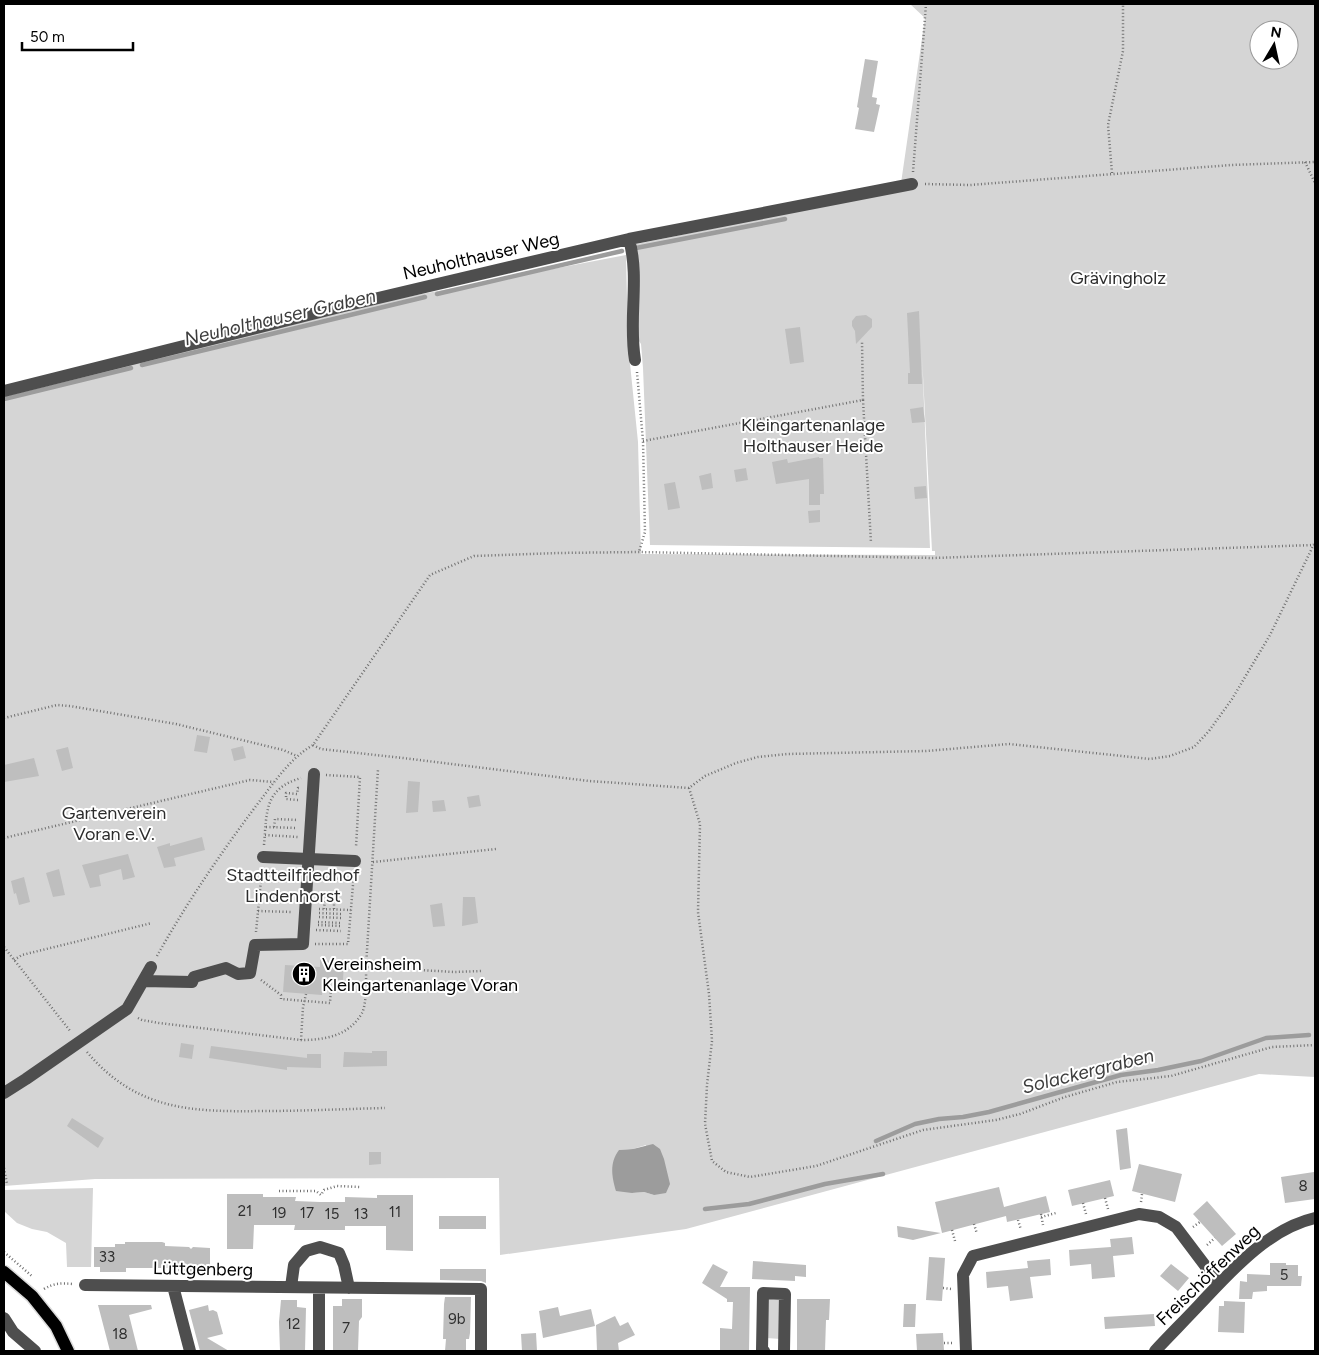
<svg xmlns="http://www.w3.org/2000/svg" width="1319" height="1355" viewBox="0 0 1319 1355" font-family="Figtree,sans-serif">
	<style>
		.green { fill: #d5d5d5; fill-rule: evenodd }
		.water { fill: #9c9c9c }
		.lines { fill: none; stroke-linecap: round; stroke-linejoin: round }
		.stream { stroke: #9c9c9c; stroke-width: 4.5 }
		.building { fill: #bebebe }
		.major-casing { stroke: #dbdbdb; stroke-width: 15 }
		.path { stroke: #707070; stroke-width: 2.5; stroke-dasharray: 1 2.5; stroke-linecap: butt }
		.minor { stroke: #4e4e4e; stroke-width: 12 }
		.major { stroke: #000; stroke-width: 12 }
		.labels { text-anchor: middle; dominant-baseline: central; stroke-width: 4; stroke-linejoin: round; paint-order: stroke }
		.number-label { font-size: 15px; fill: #303030 }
		.street-label { font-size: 18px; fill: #000; stroke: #fff }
		.park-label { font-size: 18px; fill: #2c2c2c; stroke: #fff }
		.poi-label { font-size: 18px; fill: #000; stroke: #fff; text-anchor: start }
		.water-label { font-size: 19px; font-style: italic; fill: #3d3d3d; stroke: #fff }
	</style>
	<rect width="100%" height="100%" fill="#fff"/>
	<path class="green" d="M910,4H1315V1077L1259,1074L686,1229L500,1255L499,1178L95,1179L4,1186V391L396,299L626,255L628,344L638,442L641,554L935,555V551H932L922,356L930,548L650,545L643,368L641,344L637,338V244L900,190L925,18ZM1259,30H1289V60H1259ZM646,1145L654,1195L644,1192L632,1193L619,1150L633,1149Z
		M93,1188L91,1267H67L66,1243L47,1232L32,1229L17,1223L4,1211V1190Z
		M769,1297L781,1300V1339L766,1338Z"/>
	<path class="water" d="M653,1144L660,1149L664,1159L670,1184L666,1193L654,1195L644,1192L632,1193L616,1191C612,1177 609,1163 619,1150L633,1149Z"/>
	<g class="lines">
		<path class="stream" d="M636,248L785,219
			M437,294L622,251
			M142,365L425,297
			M4,399L131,368
			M876,1141L915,1124L939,1119L963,1117L989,1112L1121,1075L1158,1070L1201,1061L1266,1038L1309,1035
			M705,1209L749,1204L825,1184L883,1174"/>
	</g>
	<path class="building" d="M865,59L878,61L872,97L877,98L876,104L880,105L874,132L855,129L859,108L857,107Z
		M919,311L922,384H908V373H910L907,313Z
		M866,315L872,319V327L856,344L855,331L852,326V321L856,316Z
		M800,327L804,362L790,364L785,329Z
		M923,407L925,422L912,423L910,409Z
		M819,457V458H823L824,494H820V505H809V479L776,484L772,462L787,459L788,463Z
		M746,468L748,480L736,482L734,470Z
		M711,473L713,488L702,490L699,476Z
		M675,482L680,508L668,510L664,484Z
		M926,486L927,498L915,499L914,487Z
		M820,510V522L809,523L808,511Z
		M197,735L210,737L207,753L194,751Z
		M243,746L246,758L234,761L231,749Z
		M68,747L73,768L62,771L56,750Z
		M34,758L39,776L4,782V765Z
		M408,781L420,782L418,812L406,813Z
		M479,795L481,806L469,808L467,797Z
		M444,800L446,811L433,812L432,801Z
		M202,837L205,850L174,858L176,866L164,868L157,847L170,843V846Z
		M128,854L135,877L123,880L121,869L99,875L101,886L90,888L82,865Z
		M59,869L65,895L53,897L46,873Z
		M24,877L30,902L19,905L16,893L14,894L11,881Z
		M463,897H475L478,923L462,926Z
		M442,903L445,926L433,927L430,905Z
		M320,960L344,962L343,980H324L322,995L283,992L285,965L320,967Z
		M181,1043L194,1045L192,1059L179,1057Z
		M211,1046L307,1058V1054H321V1068L287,1067V1070L209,1058Z
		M372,1051H387V1066L343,1067L344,1052L372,1053Z
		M72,1118L104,1138L98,1148L67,1126Z
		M1127,1128L1131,1168L1120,1170L1116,1130Z
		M369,1152H381V1164L369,1165Z
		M1139,1164L1182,1174L1175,1202L1132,1191Z
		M1314,1172L1315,1199L1285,1203L1281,1177Z
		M1110,1180L1114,1196L1072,1206L1068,1190Z
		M999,1187L1004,1207L1046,1196L1050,1212L1007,1222L1006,1216L942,1233L935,1202Z
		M227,1194H263V1197H296L295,1201L320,1202H345V1197L377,1198V1195H413V1251L386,1250V1226H345V1230H294L295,1225H254L253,1249H227Z
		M1207,1201L1236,1234L1222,1246L1193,1214Z
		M439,1216H486V1229H439Z
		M897,1226L941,1233L913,1240L898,1237Z
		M1132,1237L1134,1254L1113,1256L1115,1277L1092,1279L1091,1264L1070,1266L1069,1250L1111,1247L1110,1239Z
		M125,1242H162L165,1243V1246L189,1247L191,1249L193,1247L210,1248V1268H204L203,1273H184L178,1272V1268H126V1272H100V1267H94V1247H115V1244H125Z
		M929,1257L945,1258L942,1301L926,1300Z
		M1050,1259L1051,1275L1030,1277L1033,1298L1010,1301L1008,1286L987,1288L986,1272L1028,1268L1027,1261Z
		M753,1261L806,1265V1277L795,1276V1281L752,1279Z
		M1270,1263H1286V1265H1298V1276H1302L1301,1286H1267V1291L1253,1292L1252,1299H1239L1240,1281L1247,1282V1274L1270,1275Z
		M713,1264L728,1272L720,1287H750L749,1350H720V1328L732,1329L733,1302H727V1299L702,1283Z
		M1171,1264L1189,1278L1178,1291L1160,1276Z
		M440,1269H486V1283L481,1281L440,1280Z
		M445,1297H471L470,1333L469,1339H466V1351H445L446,1339H443L444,1304Z
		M342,1299H362V1317L359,1321L358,1351H333V1306H342Z
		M797,1299H830L829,1320H826L825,1351H797Z
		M281,1300H297V1307L306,1308L305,1351H280L279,1322Z
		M1224,1301L1245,1302L1244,1333L1218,1332L1219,1306H1224Z
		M904,1304H916L915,1327H903Z
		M98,1305H151L152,1309L129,1315L138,1351H110Z
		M208,1305L209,1311L213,1310L217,1312L223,1334L207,1338L229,1351H200L189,1310Z
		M558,1307L560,1316L591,1309L595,1326L543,1338L539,1311Z
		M1154,1314L1155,1326L1105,1329L1104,1317Z
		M615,1316L620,1326L628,1322L635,1335L618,1343L619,1351H597L596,1325Z
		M536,1333L537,1351H522L521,1334Z
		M943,1333L944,1351H917L916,1334Z"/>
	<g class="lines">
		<g class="major-casing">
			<path id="major" d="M4,1272L32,1296L56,1326L68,1351"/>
		</g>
		<path class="path" d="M1305,162L1315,183
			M913,172L926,4
			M1112,173L1108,125L1123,51V4
			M925,184L970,185L1231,165L1315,162
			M637,372L643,441L645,532L639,552
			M863,400L871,543
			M643,441L863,400L862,342
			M4,718L57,705L70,706L176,724L283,750L297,756
			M313,745L321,749L403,758L589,781L689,788L705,776L736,763L758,757L787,754L926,751L1009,744L1150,759L1170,756L1194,747L1209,731L1232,699L1270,635L1315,542
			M326,775L360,777L356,847
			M689,788L700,824L698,912L709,994L712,1041L707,1085L705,1124L712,1161L726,1172L750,1177L816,1166L923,1130L996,1120L1020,1114L1065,1097L1117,1082L1171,1076L1272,1047L1315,1045
			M298,800L286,799V793L297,794L298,788H301
			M266,827L297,828
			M274,827L275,819L298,820
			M265,835L298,837
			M4,838L250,780L274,782
			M264,845C267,811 264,789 301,778
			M373,862L496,849
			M319,878L343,879
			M319,909L351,910
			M324,909L325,899
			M334,909V900
			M258,911L292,912
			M319,913L342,914
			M319,917L342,918
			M318,922L342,923
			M318,925L341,926
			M316,930L341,931
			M256,932L262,870
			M315,944H348L354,873
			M4,947L71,1032
			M157,956C186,904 220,854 256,806C273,784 289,759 313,745L430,575L474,556L558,553L639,552L933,558L1314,545
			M14,960L22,955L152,923
			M366,967L378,769
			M261,980L281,995V999L330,1003L331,988L365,991
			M138,1018L142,1020L159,1023L301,1040C325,1040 349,1036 362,1013C367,1003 366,979 366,967L455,972L483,971
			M301,1040L303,1007L306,994
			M87,1052C137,1111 192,1112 263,1111C304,1111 344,1109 385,1108
			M4,1168L7,1184
			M279,1191H316L321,1195L324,1190L337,1186L360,1187
			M1105,1198L1108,1209
			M1141,1202L1142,1194
			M1083,1203L1086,1214
			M1041,1214L1043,1225
			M1041,1217L1056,1213
			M1018,1220L1021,1230
			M974,1224L977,1234
			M1193,1227L1200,1222
			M952,1230L955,1241
			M1207,1245L1215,1238
			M4,1252L33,1277
			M943,1288L952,1289
			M44,1289C54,1283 61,1283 73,1284
			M944,1343H952"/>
		<path class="minor" d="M629,239C640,279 628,319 635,360
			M4,391L340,307L629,239L912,184
			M263,857L355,861
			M143,981L192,982L194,977L226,968L238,974L250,973L255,945L303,944L314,774
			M4,1093L26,1079L127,1009L151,967
			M85,1285L481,1289V1351
			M173,1286L190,1351
			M291,1287L294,1265L306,1251L320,1247L339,1253L344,1265L349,1288
			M4,1318L13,1332L35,1351
			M319,1351V1288
			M764,1351L762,1350L763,1293L785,1294L784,1351
			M966,1351L963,1275L973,1256L1139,1214L1159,1217L1176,1227L1219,1284
			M1155,1351C1170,1335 1185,1320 1200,1304C1232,1270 1268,1229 1315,1218"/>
		<use href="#major" class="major"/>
	</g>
	<defs>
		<g id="building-disc" transform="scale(1.25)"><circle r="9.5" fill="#000" stroke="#fff"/><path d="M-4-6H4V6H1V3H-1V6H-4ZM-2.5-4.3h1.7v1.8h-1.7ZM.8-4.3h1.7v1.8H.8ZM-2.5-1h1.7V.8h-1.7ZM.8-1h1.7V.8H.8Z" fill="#fff"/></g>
	</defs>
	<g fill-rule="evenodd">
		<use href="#building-disc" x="304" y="974"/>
	</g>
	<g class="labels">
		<g class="number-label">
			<text x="1303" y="1186">8</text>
			<text x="245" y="1211">21</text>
			<text x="395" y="1212">11</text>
			<text x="279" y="1213">19</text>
			<text x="307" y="1213">17</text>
			<text x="332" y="1214">15</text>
			<text x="361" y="1214">13</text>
			<text x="107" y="1257">33</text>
			<text x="1284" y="1275">5</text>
			<text x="457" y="1319">9b</text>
			<text x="293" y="1324">12</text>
			<text x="346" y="1328">7</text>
			<text x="120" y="1334">18</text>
		</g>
		<g class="street-label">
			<text transform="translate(481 256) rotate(-13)">Neuholthauser Weg</text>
			<text transform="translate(203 1269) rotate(1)">Lüttgenberg</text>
			<text transform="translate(1208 1275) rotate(-44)">Freischöffenweg</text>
		</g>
		<g class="park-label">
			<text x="1118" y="278">Grävingholz</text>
			<text x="813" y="425">Kleingartenanlage<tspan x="813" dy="21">Holthauser Heide</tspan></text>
			<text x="114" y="813">Gartenverein<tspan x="114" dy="21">Voran e.V.</tspan></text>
			<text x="293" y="875">Stadtteilfriedhof<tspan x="293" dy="21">Lindenhorst</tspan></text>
		</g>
		<g class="poi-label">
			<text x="322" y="964">Vereinsheim<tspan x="322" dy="21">Kleingartenanlage Voran</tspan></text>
		</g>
		<g class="water-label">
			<text transform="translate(280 317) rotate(-13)">Neuholthauser Graben</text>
			<text transform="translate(1088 1071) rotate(-14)">Solackergraben</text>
		</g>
	</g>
	<rect width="1319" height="1355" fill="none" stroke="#000000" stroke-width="10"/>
	<g transform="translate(1274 45) rotate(9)"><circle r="24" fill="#ffffff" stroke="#999999"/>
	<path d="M0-4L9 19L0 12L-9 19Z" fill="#000000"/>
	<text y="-8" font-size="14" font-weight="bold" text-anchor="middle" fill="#000000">N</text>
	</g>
	<path d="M22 42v8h111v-8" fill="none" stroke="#000000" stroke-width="2.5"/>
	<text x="30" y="42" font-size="15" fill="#000000" stroke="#ffffff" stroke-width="4" paint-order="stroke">50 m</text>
</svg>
